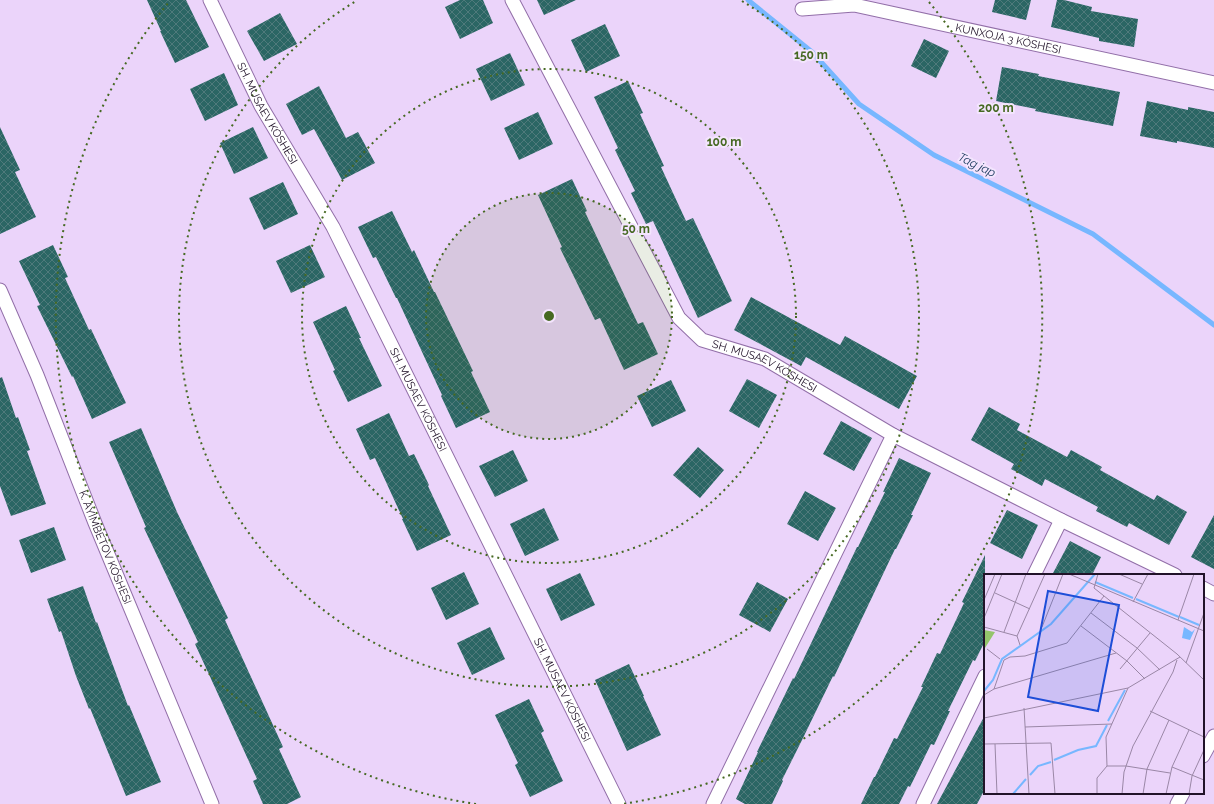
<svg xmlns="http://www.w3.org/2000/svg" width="1214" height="804" viewBox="0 0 1214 804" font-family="Raleway,sans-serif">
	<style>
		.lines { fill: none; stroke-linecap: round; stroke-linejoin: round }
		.stream { stroke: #77b7ff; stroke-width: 5 }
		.building { fill: url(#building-cross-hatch) }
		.minor-casing { stroke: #926fa8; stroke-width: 15 }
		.minor { stroke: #fff; stroke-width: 13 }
		.ring { fill: none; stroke: #466922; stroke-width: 2; stroke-dasharray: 2 4 }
		.labels { text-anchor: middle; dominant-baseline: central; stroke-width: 4; stroke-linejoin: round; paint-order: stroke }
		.street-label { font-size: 11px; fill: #211329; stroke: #f4e5fe }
		.water-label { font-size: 12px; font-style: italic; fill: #16375a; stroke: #f4e5fe }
		.inset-river { fill: none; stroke: #77b7ff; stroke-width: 2 }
		.inset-road { fill: none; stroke: #9a87a6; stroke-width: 1 }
		.view { fill: #1d4ed8; fill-opacity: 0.15; stroke: #1d4ed8; stroke-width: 2 }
		.inset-edge { fill: none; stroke: #211329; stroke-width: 2 }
		.centre { fill: #466922; stroke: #f4e5fe; stroke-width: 2 }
		.ring-label { font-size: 12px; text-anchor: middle; font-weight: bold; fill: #466922; stroke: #f4e5fe; stroke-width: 4; stroke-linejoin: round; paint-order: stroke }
	</style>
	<defs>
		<pattern id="building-cross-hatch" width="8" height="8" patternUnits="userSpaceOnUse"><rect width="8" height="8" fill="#2b6664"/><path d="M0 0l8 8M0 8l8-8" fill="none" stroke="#4f7a7b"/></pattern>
	</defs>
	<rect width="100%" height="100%" fill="#ebd4fa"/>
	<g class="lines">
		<path class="stream" d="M748,0L812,52L859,104L934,155L1093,234L1214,325"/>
	</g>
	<path class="building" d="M147,0H186L209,47L175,63L160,31H161Z
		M460,0H483L493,23L460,39L445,7Z
		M537,0H576L544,15Z
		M995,0H1031L1026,20L992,12Z
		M1057,0H1064L1092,7L1091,11L1138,19L1134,47L1099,41V38L1051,27Z
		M280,13L297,44L264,61L247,31Z
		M605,24L620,56L586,72L571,40Z
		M924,39L949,51L936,78L911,66Z
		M510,53L525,85L491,101L476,69Z
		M1002,67L1039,74L1038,76L1120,92L1113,126L1035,111L1036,109L996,101Z
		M224,73L238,105L205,121L190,89Z
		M628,81L643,113L640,114L664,166L661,167L686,221L693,218L732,301L698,318L653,221L646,224L631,193L635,191L615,150L618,148L594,97Z
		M319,86L346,138L358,132L375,163L342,180L314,129L302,135L286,104Z
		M1147,101L1188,110V107L1214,112V148L1177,141V143L1140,136Z
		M538,112L553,144L519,160L504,128Z
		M0,127L20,170L15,172L36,217L0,234Z
		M253,127L268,158L234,174L220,143Z
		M572,179L587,211L585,212L638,324L643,322L658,354L624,370L600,318L595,320L560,248L562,247L538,195Z
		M283,182L298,214L264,230L249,198Z
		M392,211L412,252L414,250L434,292H435L473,371L471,372L490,412L456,428L441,396L442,395L397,298H396L376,257L373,258L358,227Z
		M53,245L68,277L65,278L89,330L91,329L126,403L92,419L73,376L72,377L37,306L40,305L19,261Z
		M310,245L325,277L291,293L276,261Z
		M751,297L840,345L845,336L917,376L899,409L806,357L801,366L734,330Z
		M346,306L361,338H359L382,386L348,402L333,371L335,370L313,322Z
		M2,377L16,418L18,417L30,450L27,451L46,504L11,516L0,486V378Z
		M747,379L777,395L759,428L729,411Z
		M671,380L686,411L652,427L637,396Z
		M989,407L1020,424L1017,430L1067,457L1071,450L1102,467L1100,470L1154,500L1157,495L1187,512L1169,545L1129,523L1127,527L1096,511L1098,507L1045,479L1042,486L1011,469L1014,464L971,440Z
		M389,413L409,456L414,454L429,485L428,486L451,535L417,551L402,519H403L375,458L370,460L356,429Z
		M841,421L872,438L854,471L823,454Z
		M141,428L177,512L228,618L225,620L283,747L279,749L301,797L287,804H263L253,781L257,779L195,644L198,642L144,528L146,527L109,442Z
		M698,447L724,470L700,498L673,475Z
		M513,450L528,481L495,497L479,466Z
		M899,458L931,473L911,515H913L896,549H895L834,677L833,676L803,738L782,780L783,781L772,804H745L736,799L758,752H757L793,678L794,679L857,547H858L885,492H883Z
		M805,491L836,508L818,541L787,524Z
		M544,508L559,540L525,556L510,524Z
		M1007,510L1038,525L1022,559L990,543Z
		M1214,515V569L1191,557Z
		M54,527L66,560L31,573L19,540Z
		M1070,541L1101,557L1092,575H1052Z
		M985,555V641L975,661L973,660L948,711H950L934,745L931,744L910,787L908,786L899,804H861L874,777H875L894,738L897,739L923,687H921L937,653L940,654L964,603L962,602Z
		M464,572L479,604L446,620L431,588Z
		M580,573L595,605L561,621L546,589Z
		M757,582L788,599L770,632L739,615Z
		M83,586L96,623L97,622L128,706L129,705L161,782L126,796L90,708L89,709L76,676L61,631L59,632L47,599Z
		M490,627L505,659L472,675L457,643Z
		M629,664L644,696H643L661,735L627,751L595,680Z
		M529,699L544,731L541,733L563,781L530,797L515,765L518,763L495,715Z
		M985,715V789L977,804H937Z"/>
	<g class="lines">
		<g class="minor-casing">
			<g id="minor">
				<path id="s1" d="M210,0L261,106L333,227L619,804"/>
				<path id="s2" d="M512,0L679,318L702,340L765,359L893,435L1061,520L1175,575"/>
				<path id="s3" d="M802,9L854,5L1214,83"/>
				<path id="s4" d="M0,290L37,375L95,523L212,804"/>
				<path d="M1034,575L1061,520"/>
				<path d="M1203,588L1214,594"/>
				<path d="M1203,756L1214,736"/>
				<path d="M713,804L893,435"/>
				<path d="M923,804L985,676"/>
				<path d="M1177,804L1183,793"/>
			</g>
		</g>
		<use href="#minor" class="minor"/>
	</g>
	<circle cx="549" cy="316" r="123" fill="#466922" fill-opacity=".12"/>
	<g class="ring">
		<circle cx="549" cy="316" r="123"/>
		<circle cx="549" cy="316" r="247"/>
		<path d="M742 1A370 370 0 1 1 356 1"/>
		<path d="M476 804A493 493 0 0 1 169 2M929 2A493 493 0 0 1 622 804"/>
	</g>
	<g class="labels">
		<g class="street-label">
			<text stroke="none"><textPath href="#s3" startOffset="210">KUNXOJA 3 KÓSHESI</textPath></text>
			<text stroke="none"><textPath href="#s1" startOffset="127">SH. MUSAEV KÓSHESI</textPath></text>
			<text stroke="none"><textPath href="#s2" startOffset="459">SH. MUSAEV KÓSHESI</textPath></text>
			<text stroke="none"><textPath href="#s1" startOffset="451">SH. MUSAEV KÓSHESI</textPath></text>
			<text stroke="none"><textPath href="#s4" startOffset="278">K. AYIMBETOV KÓSHESI</textPath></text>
			<text stroke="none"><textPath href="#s1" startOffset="775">SH. MUSAEV KÓSHESI</textPath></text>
		</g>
		<g class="water-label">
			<text transform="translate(977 165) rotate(26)">Tag jap</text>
		</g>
	</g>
	<g transform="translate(984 574)">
		<rect width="220" height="220" fill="#ebd4fa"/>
		<path d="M0,56L11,58L1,74L0,73Z" fill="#94c46b"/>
		<path d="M200,53L208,58L211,55L206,66L198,64Z" fill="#77b7ff"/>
		<path class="inset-river" d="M111,8L149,24M152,25L195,43M196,43L215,51M0,117L9,106L18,85L67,50L111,0M124,147L141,116M70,186L94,176L112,172L123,151M46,201L54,192L67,188M29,220L42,205"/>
		<path class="inset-road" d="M85,0L220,57M114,0L110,14L193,80L220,106M135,0L158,10M11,19L46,35M0,26L11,0M149,28L164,0M107,39L153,74L176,96M0,44L18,0M194,46L210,0M97,52L143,87L161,105M0,53L33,62L36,71M58,53L79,0M20,58L42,0M33,62L61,0M3,75L16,85M202,89L220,39M136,95L166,59M10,115L20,86L26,83L41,82L83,69L120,22M0,121L10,115L132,79M40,134L45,220M166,137L220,163M0,144L144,114L196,83M41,153L128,150M0,170L67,169L71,220M11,170L13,220M123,192H142L186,199M188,193L220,206M113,220V204L123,192L122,163L144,114M138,220L140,198L149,172L189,98L193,86M159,220L163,195L185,146M182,220L188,193L205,156M205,220L208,202L220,176"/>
		<path class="view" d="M64,17L135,31L114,137L44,123Z"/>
		<rect width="220" height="220" class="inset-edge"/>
	</g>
	<circle cx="549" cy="316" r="6" class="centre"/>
	<g class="ring-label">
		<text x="811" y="59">150 m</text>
		<text x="996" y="112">200 m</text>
		<text x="724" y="146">100 m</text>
		<text x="636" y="233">50 m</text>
	</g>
</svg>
